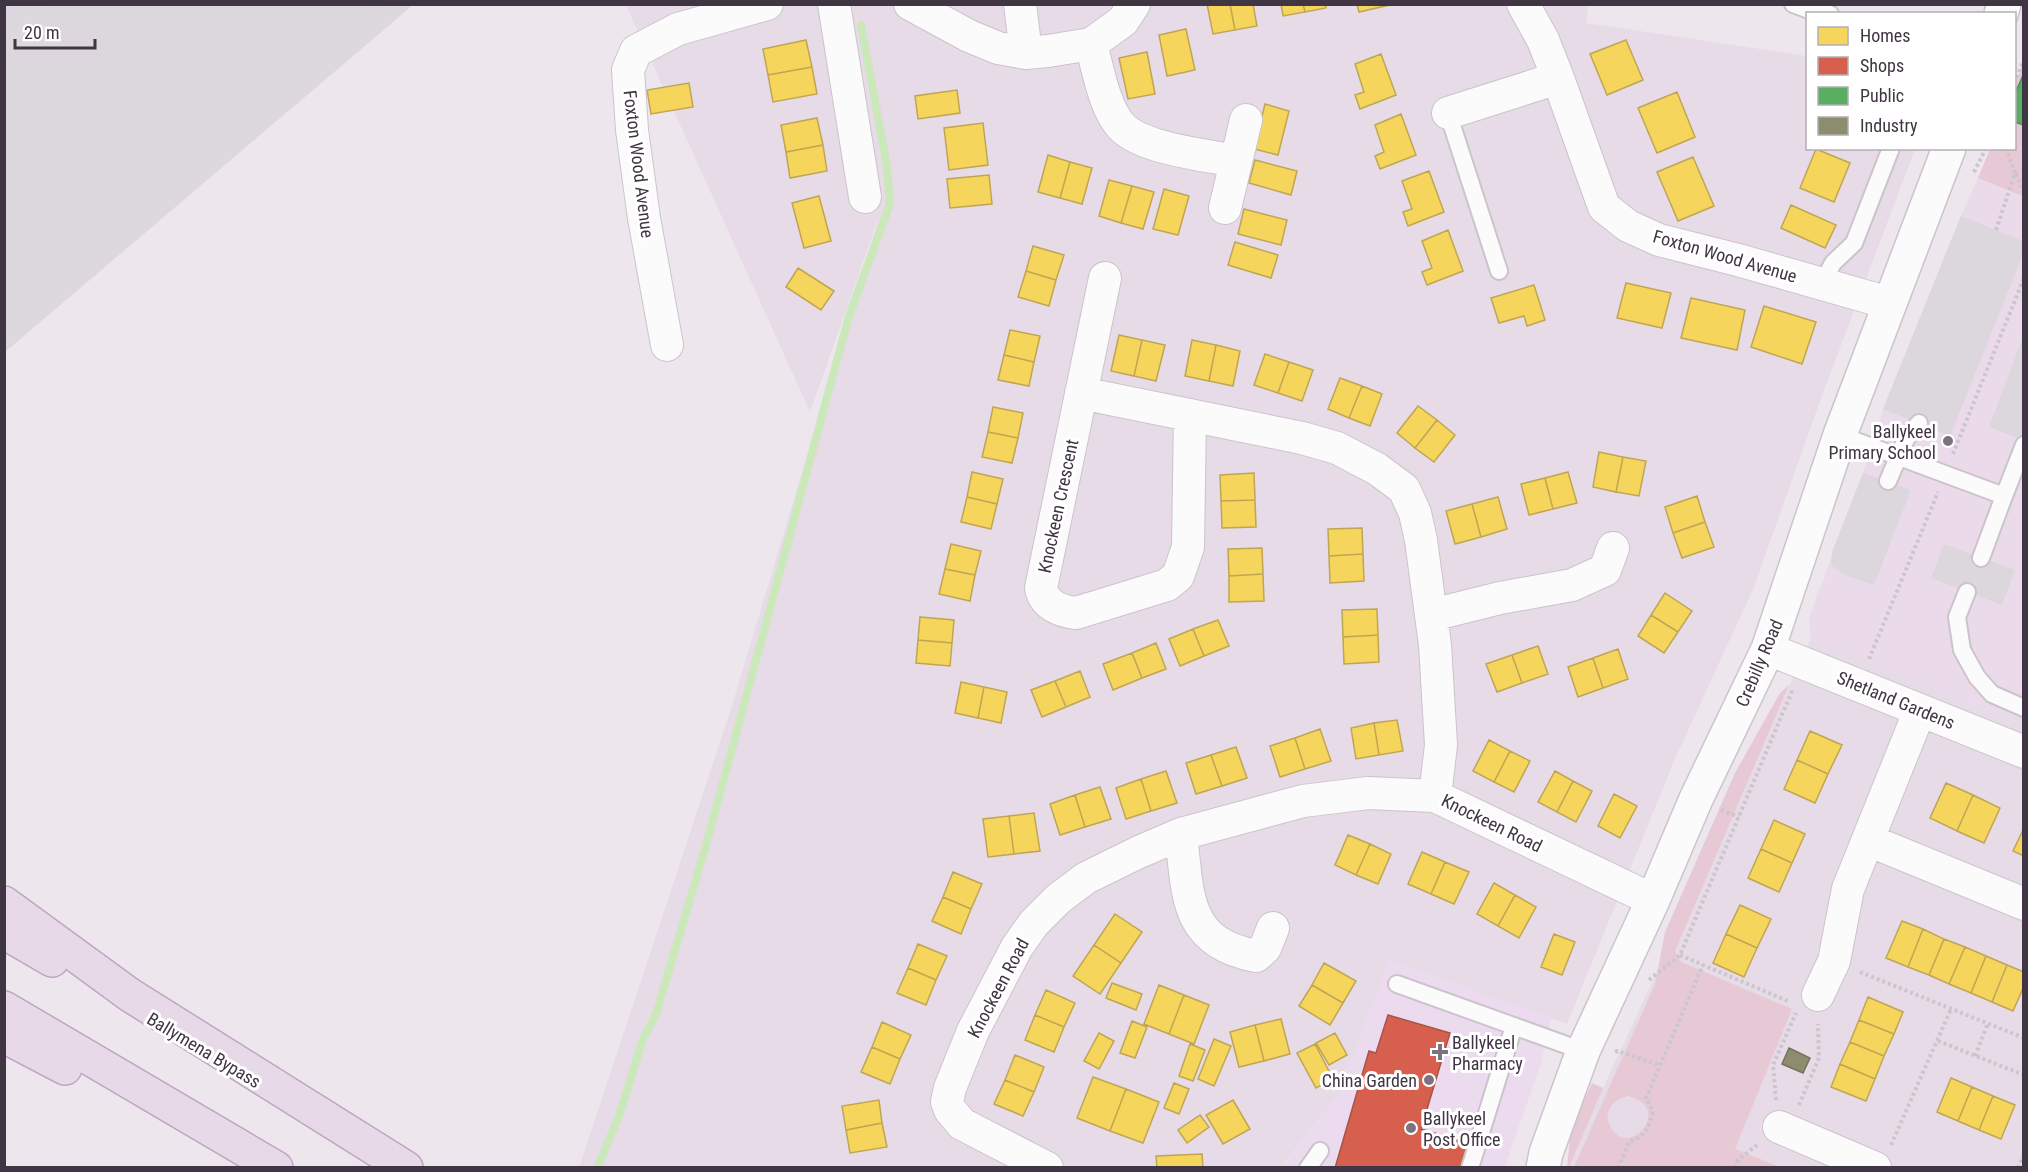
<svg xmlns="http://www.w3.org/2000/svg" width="2028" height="1172" viewBox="0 0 2028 1172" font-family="'Roboto Condensed',sans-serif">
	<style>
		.residential { fill: #e6dbe7 }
		.commercial { fill: #ecdbef }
		.industrial { fill: #ddd7de }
		.education { fill: #eadaea }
		.green { fill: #e6c9d4; fill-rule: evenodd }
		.parking { fill: #dcd7dc }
		.homes { fill: #f6d55c; stroke: #bfa554; stroke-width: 1.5 }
		.shops { fill: #d6604d; stroke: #a9534a; stroke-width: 1.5 }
		.public { fill: #5aae61; stroke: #528a58; stroke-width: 1.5 }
		.industry { fill: #8c8c6e; stroke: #757261; stroke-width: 1.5 }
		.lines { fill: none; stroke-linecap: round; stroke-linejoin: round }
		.stream { stroke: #cbe8bb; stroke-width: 8 }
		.service-casing { stroke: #cbc4cb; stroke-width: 20 }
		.minor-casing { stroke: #cbc4cb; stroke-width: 34 }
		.tertiary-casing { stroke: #cbc4cb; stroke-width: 36 }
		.motorway-casing { stroke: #bfa5c2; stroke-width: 36 }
		.path { stroke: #cbc6cc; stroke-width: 4; stroke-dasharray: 3 3; stroke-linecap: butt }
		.service { stroke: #fcfbfc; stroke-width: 16 }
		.minor { stroke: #fcfbfc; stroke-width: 32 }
		.tertiary { stroke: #fcfbfc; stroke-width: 33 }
		.motorway { stroke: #e8d9e9; stroke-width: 33 }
		.poi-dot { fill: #7d737e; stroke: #fff; stroke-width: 2 }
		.labels { text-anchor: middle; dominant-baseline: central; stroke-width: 6; stroke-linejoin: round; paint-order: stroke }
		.street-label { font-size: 18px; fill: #403542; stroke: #fff }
		.poi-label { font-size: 18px; fill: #403542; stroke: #fff; text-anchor: end }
	</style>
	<rect width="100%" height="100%" fill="#ede7ed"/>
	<path class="residential" d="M626,5H1588L1586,23L1807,56L1808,148L1915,149L1820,401L1754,587L1674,761L1567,1024L1390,960L1338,1095L1281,1167L579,1168L730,712L880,214L810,412Z
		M1811,639L2023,724V1167L1566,1168Z"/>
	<path class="commercial" d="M1390,960L1551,1018L1541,1063L1505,1167L1281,1168L1338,1095Z"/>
	<path class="industrial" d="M5,5H413L5,352Z"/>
	<path class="education" d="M1978,178L2023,196V724L1811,639L1809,618L1863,473L1883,409L1961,216Z"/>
	<path class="green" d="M2023,63V196L1978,178L1990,149L2014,148L2015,86Z
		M1789,685L1675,951L1681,962L1792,1009L1735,1149L1780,1167H1574L1655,984L1665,932L1735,773L1780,693ZM1629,1096C1675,1109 1627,1161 1610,1126C1602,1111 1615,1098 1629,1096Z
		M1592,1083L1603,1088L1569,1167L1567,1168L1571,1129Z"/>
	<path class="parking" d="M51,4H386V5L269,87L188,10L5,163V55Z
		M1961,216L2023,241V254L1950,436L1883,409Z
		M2023,337V440L1989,427Z
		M1863,473L1911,490L1874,585L1844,575L1831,565L1832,552Z
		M1944,544L2015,570L2002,605L1931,578Z"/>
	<path class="homes" d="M1207,4H1230L1235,30L1213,34Z
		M1230,4H1253L1257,26L1235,30Z
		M1281,4H1303L1305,12L1283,16Z
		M1303,4H1326V8L1305,12Z
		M1357,4H1394L1359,12Z
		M1186,29L1195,70L1167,76L1159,35Z
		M806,40L812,67L768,75L763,49Z
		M1626,40L1643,80L1607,95L1590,54Z
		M1147,52L1155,94L1128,99L1119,58Z
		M1381,54L1396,95L1360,109L1355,95L1364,92L1355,64Z
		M812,67L817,94L773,102L768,75Z
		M689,83L693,107L651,114L647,90Z
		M957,90L960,113L918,119L915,96Z
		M1677,92L1695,137L1657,153L1638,108Z
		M1265,104L1289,111L1278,155L1254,149Z
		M1401,114L1416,155L1380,169L1375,156L1384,152L1375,125Z
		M817,118L823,145L786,152L781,125Z
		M983,123L988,165L949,170L944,128Z
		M823,145L827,171L790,178L786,152Z
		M1816,149L1850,163L1834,202L1800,188Z
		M1048,155L1070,162L1060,198L1038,192Z
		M1693,157L1714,206L1678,221L1657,172Z
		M1255,160L1297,171L1291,195L1249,183Z
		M1070,162L1092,168L1082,204L1060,198Z
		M1429,171L1444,212L1408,226L1403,212L1412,209L1402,181Z
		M989,175L992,204L950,208L947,179Z
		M1109,180L1132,186L1121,223L1099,216Z
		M1132,186L1154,192L1143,229L1121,223Z
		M1164,189L1189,196L1178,235L1153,229Z
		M819,196L831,241L804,248L792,203Z
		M1791,205L1836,225L1825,248L1781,228Z
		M1244,209L1287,220L1281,245L1238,234Z
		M1448,230L1463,271L1427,285L1422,272L1432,268L1422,241Z
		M1235,242L1278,255L1271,278L1228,265Z
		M1033,246L1064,255L1056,280L1026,271Z
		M798,268L834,291L821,310L786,287Z
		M1026,271L1056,280L1049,306L1018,297Z
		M1626,283L1671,293L1662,328L1617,318Z
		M1534,285L1545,320L1527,326L1524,316L1499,323L1491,298Z
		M1691,298L1745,310L1737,350L1681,338Z
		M1764,306L1816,322L1802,364L1751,347Z
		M1010,330L1040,336L1034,362L1004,355Z
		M1119,335L1142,340L1134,376L1111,371Z
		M1142,340L1165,345L1156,381L1134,376Z
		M1192,340L1216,345L1209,381L1185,376Z
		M1216,345L1240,351L1233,386L1209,381Z
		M1265,354L1289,362L1278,393L1254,385Z
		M1004,355L1034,362L1029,386L998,380Z
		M1289,362L1313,370L1302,401L1278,393Z
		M1340,378L1362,386L1349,418L1328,409Z
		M1362,386L1382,394L1370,426L1349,418Z
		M1418,406L1437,420L1415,448L1397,433Z
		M993,407L1023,413L1018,438L988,432Z
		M1437,420L1455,435L1434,462L1415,448Z
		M988,432L1018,438L1012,463L982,457Z
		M1599,452L1623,457L1616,492L1593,487Z
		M1623,457L1646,461L1639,496L1616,492Z
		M972,472L1003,479L997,504L967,497Z
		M1568,472L1577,503L1553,509L1545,478Z
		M1254,473L1255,500L1221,501L1220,475Z
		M1545,478L1553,509L1529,515L1521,484Z
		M1697,496L1705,522L1673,533L1665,507Z
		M967,497L997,504L991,529L961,522Z
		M1498,497L1507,529L1481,537L1472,504Z
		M1255,500L1256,527L1222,528L1221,501Z
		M1472,504L1481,537L1455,544L1446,511Z
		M1705,522L1714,547L1682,558L1673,533Z
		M1362,528L1363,554L1329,556L1328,529Z
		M951,544L981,551L975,575L945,569Z
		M1262,548L1263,574L1229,576L1228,549Z
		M1363,554L1364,581L1330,583L1329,556Z
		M945,569L975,575L970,601L939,594Z
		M1263,574L1264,601L1229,602V576Z
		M1665,593L1692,611L1678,632L1651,615Z
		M1377,609L1378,635L1343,637L1342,610Z
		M1651,615L1678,632L1664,653L1638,636Z
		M920,617L954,620L952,643L918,640Z
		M1218,620L1229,646L1204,656L1193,629Z
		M1193,629L1204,656L1180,666L1169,639Z
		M1378,635L1379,662L1344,664L1343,637Z
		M918,640L952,643L950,666L916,663Z
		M1156,643L1166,669L1142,678L1132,653Z
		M1538,646L1548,674L1522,683L1512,655Z
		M1618,649L1628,679L1603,688L1593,658Z
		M1132,653L1142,678L1113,690L1103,664Z
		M1512,655L1522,683L1497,692L1486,664Z
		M1593,658L1603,688L1578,697L1568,667Z
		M1080,671L1090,697L1066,707L1055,681Z
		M1055,681L1066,707L1042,717L1031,690Z
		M961,682L984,687L978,718L955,713Z
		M984,687L1007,692L1001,723L978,718Z
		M1397,720L1403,751L1379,755L1374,723Z
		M1374,723L1379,755L1356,759L1351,728Z
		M1320,729L1331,761L1305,769L1295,738Z
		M1810,731L1842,745L1828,774L1797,760Z
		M1295,738L1305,769L1280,777L1270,746Z
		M1489,740L1510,751L1494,782L1473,771Z
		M1236,747L1247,778L1222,786L1211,755Z
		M1510,751L1530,761L1514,792L1494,782Z
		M1211,755L1222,786L1196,794L1186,763Z
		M1797,760L1828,774L1815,803L1784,789Z
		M1166,771L1177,803L1151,811L1141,779Z
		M1555,771L1573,781L1557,812L1538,802Z
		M1141,779L1151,811L1126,819L1116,788Z
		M1573,781L1592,791L1576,822L1557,812Z
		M1946,783L1973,795L1957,831L1930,818Z
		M1100,787L1111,819L1085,827L1075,795Z
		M1614,794L1637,806L1620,838L1598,826Z
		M1075,795L1085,827L1060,835L1050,804Z
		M1973,795L2000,808L1984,843L1957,831Z
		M1034,813L1040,851L1014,854L1009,816Z
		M1009,816L1014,854L988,857L983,819Z
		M1774,820L1805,834L1792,863L1761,849Z
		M2024,828V856L2013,851Z
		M1348,835L1370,844L1356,875L1335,865Z
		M1370,844L1391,854L1378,884L1356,875Z
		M1761,849L1792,863L1779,892L1748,878Z
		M1422,852L1445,862L1431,894L1408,884Z
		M1445,862L1469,872L1454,904L1431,894Z
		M953,872L982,884L971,909L943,897Z
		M1494,883L1515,895L1498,926L1477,914Z
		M1515,895L1536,907L1519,938L1498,926Z
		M943,897L971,909L961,934L932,921Z
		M1740,905L1771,919L1757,948L1726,934Z
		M1115,914L1142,932L1121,963L1094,945Z
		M1902,921L1923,929L1908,967L1886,958Z
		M1923,929L1944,939L1929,975L1908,967Z
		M1554,934L1575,942L1562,975L1541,967Z
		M1726,934L1757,948L1744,977L1713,963Z
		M1944,939L1965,947L1949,984L1929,975Z
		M918,944L947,956L936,980L908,968Z
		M1094,945L1121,963L1100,994L1073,976Z
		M1965,947L1986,956L1971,993L1949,984Z
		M1986,956L2007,965L1992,1002L1971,993Z
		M1324,963L1356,981L1343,1003L1312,985Z
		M2007,965L2024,972V986L2013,1011L1992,1002Z
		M908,968L936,980L926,1005L897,993Z
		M1112,983L1142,994L1136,1010L1106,998Z
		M1159,985L1184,995L1169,1034L1144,1024Z
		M1312,985L1343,1003L1330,1025L1299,1006Z
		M1046,990L1075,1003L1064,1027L1035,1015Z
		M1184,995L1209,1005L1194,1044L1169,1034Z
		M1868,997L1903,1012L1894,1034L1859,1020Z
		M1035,1015L1064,1027L1054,1052L1025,1040Z
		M1281,1019L1290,1054L1264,1061L1255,1025Z
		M1859,1020L1894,1034L1884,1056L1850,1042Z
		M1132,1021L1147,1027L1135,1058L1120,1053Z
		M882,1022L911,1035L900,1059L872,1047Z
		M1255,1025L1264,1061L1239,1067L1230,1032Z
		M1099,1033L1114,1041L1099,1069L1084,1061Z
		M1335,1033L1347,1055L1329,1065L1316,1043Z
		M1214,1039L1231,1046L1214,1086L1198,1079Z
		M1850,1042L1884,1056L1875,1079L1840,1064Z
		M1190,1044L1205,1050L1193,1081L1179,1076Z
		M1315,1044L1333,1079L1316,1088L1297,1053Z
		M872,1047L900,1059L890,1084L861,1072Z
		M1015,1055L1044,1067L1034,1092L1005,1080Z
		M1840,1064L1875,1079L1866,1101L1831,1087Z
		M1093,1077L1126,1089L1110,1131L1077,1118Z
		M1951,1078L1972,1087L1958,1121L1937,1112Z
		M1005,1080L1034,1092L1023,1116L994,1104Z
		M1174,1083L1189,1089L1179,1114L1164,1108Z
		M1972,1087L1993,1096L1979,1130L1958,1121Z
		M1126,1089L1159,1102L1143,1143L1110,1131Z
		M1993,1096L2015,1105L2001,1139L1979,1130Z
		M879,1100L882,1123L846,1130L842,1106Z
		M1233,1100L1250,1129L1223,1144L1206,1115Z
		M1200,1115L1209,1127L1187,1143L1178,1130Z
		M882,1123L887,1147L850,1153L846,1130Z
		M1202,1154L1203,1168H1157L1156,1156Z"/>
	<path class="shops" d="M1388,1015L1450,1033L1421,1129L1468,1143L1460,1168H1335L1369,1051L1376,1053Z"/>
	<path class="public" d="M2024,73V125L2014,122V96Z"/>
	<path class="industry" d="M1789,1048L1810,1058L1803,1073L1782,1064Z"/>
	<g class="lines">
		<path class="stream" d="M597,1168L619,1116L643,1039L656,1014L706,845L849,316L890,204L887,166L861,25"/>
		<g class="service-casing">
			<path id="service" d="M1793,4L1809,10L1830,14
				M1448,113L1499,271
				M1822,284L1833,263L1854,243L1891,148
				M1840,435L2004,496L1981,558
				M1888,481L1906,439L1919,423
				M2004,496L2024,445
				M1967,592L1957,617L1962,650L1977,677L1992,694L2024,708
				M1397,984L1583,1051
				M1308,1168L1320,1151
				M1470,1168L1514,1026"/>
		</g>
		<g class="minor-casing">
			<path id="minor" d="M834,4L865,197
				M910,4L969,36L998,48L1026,53L1048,51L1091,44L1123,21L1134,4
				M1020,4L1026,53
				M1523,4L1543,40L1558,78L1604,207L1628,226L1659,240L1738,260L1889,303
				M1091,44C1098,69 1104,107 1121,126C1142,149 1206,155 1236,161
				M1448,113L1558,78
				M1225,208L1246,120
				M1105,278L1041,588C1044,605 1060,611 1076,613L1167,585L1178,576L1188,547L1190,415
				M667,345L644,218L632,130L628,70L636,51L678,29L767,4
				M1081,393L1302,438L1337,448L1377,469L1404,489L1415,513L1421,540L1435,645L1441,745L1435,796
				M1432,615L1500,598L1572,585L1605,570L1613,548
				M1768,649L2024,752
				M1181,834C1188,894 1184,943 1256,956L1265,948L1273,928
				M1868,840L2024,904
				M1818,995L1834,961L1848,889L1920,710
				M1779,1127L1875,1168
				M1047,1168L962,1124L950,1110L947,1102L950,1088L973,1031L1017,947L1034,923L1058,899L1086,878L1139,852L1181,834L1303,801L1368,793L1435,796L1653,900"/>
		</g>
		<g class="tertiary-casing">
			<path id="tertiary" d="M2001,14L2004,4
				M1543,1168L1546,1153L1583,1051L1653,900L1696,799L1768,649L1840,435L1949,148"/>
		</g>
		<g class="motorway-casing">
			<path id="motorway" d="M4,903L130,995L406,1168
				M4,932L52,960
				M4,1008L276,1168
				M4,1036L65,1068"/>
		</g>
		<path class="path" d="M2014,83L2024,60
			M1974,172L1986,148
			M2016,174L2024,192
			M1996,230L2015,173L2006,148
			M1953,454L2024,278
			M1869,659L1938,492
			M1721,810L1739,817
			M1680,955L1790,1002
			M1860,972L2024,1038
			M1649,980L1680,955L1793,689
			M1938,1041L2024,1075
			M1616,1053L1617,1051L1660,1065
			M1975,1056L1988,1023
			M1776,1100L1773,1065L1796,1013
			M1799,1105L1819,1058L1818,1024
			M1891,1145L1951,1009
			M1618,1168L1629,1142C1646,1136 1649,1127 1653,1111L1646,1098L1703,965
			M1735,1168L1738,1160L1757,1145
			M2018,1168L2024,1155"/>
		<use href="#service" class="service"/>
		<use href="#minor" class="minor"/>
		<use href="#tertiary" class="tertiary"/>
		<use href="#motorway" class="motorway"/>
	</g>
	<g class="poi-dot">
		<circle cx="1948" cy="441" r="6"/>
		<path d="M1437 1043h6v6h6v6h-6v6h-6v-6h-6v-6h6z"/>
		<circle cx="1429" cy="1080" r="6"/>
		<circle cx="1411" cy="1128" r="6"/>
	</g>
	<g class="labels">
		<g class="street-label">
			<text transform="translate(639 164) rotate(83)">Foxton Wood Avenue</text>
			<text transform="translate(1725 256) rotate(16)">Foxton Wood Avenue</text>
			<text transform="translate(1058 506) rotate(-78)">Knockeen Crescent</text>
			<text transform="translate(1759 663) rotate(-67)">Crebilly Road</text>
			<text transform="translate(1896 700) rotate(22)">Shetland Gardens</text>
			<text transform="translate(1492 823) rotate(26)">Knockeen Road</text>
			<text transform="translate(998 988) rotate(-62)">Knockeen Road</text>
			<text transform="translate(204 1050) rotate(31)">Ballymena Bypass</text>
		</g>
		<g class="poi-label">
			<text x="1936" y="431">Ballykeel<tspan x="1936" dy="21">Primary School</tspan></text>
			<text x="1452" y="1042" text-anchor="start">Ballykeel<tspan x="1452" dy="21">Pharmacy</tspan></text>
			<text x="1417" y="1080">China Garden</text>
			<text x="1423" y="1118" text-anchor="start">Ballykeel<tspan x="1423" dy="21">Post Office</tspan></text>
		</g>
	</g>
	<rect width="2028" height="1172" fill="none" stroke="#403542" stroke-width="12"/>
	<rect x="1806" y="12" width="210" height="138" fill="#ffffff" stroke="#b3aeb3" stroke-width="1.5"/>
	<rect x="1818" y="27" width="30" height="18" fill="#f6d55c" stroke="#b3aeb3" stroke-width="1.5"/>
	<text x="1860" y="42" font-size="18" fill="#403542">Homes</text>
	<rect x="1818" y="57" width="30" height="18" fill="#d6604d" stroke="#b3aeb3" stroke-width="1.5"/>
	<text x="1860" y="72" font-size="18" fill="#403542">Shops</text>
	<rect x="1818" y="87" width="30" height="18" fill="#5aae61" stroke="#b3aeb3" stroke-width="1.5"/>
	<text x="1860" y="102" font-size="18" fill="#403542">Public</text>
	<rect x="1818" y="117" width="30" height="18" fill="#8c8c6e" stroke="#b3aeb3" stroke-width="1.5"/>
	<text x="1860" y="132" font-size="18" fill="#403542">Industry</text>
	<path d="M15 39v9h80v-9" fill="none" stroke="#403542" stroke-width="3"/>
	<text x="24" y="39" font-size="18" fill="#403542" stroke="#ffffff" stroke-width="4.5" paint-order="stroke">20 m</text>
</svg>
